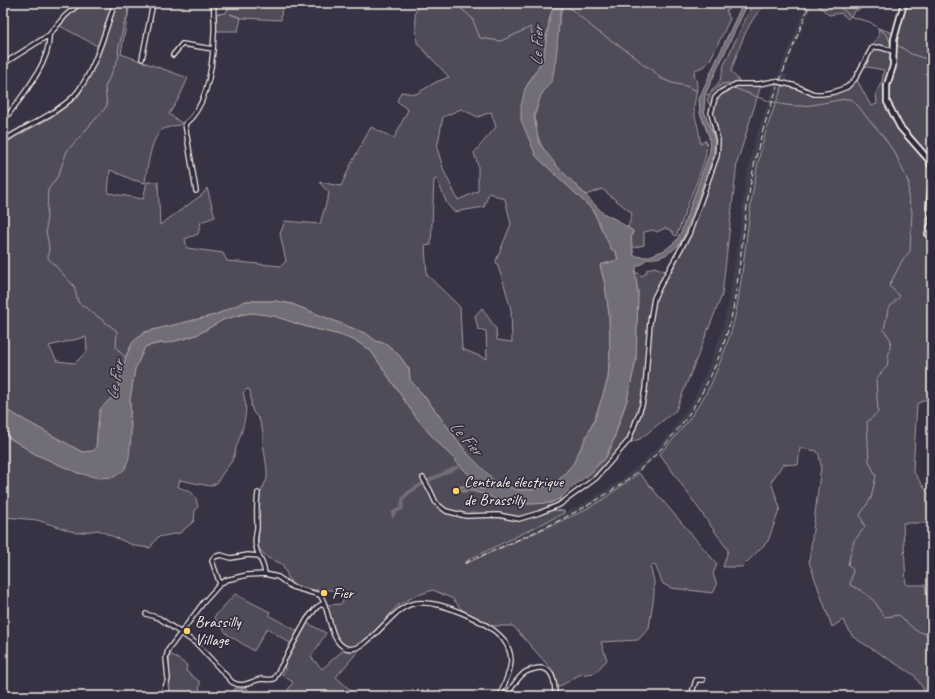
<svg xmlns="http://www.w3.org/2000/svg" width="935" height="699" viewBox="0 0 935 699" font-family="Caveat,sans-serif">
	<style>
		.built { fill: #433f4e }
		.green { fill: #504b59; stroke: #a29ea0; fill-rule: evenodd }
		.water { fill: #726e77; stroke: #a6a2a4 }
		.lines { fill: none; stroke-linecap: round; stroke-linejoin: round }
		.stream { stroke: #a6a2a4; stroke-width: 1 }
		.canal { stroke: #726e77; stroke-width: 3.5 }
		.minor-casing { stroke: #f4f1e8; stroke-width: 6 }
		.tertiary-casing { stroke: #f4f1e8; stroke-width: 8 }
		.minor { stroke: #2f2a3d; stroke-width: 3.5 }
		.tertiary { stroke: #2f2a3d; stroke-width: 4.5 }
		.rail { stroke: #f4f1e8; stroke-width: 1; stroke-dasharray: 6 3; stroke-linecap: butt }
		.poi-dot { fill: #ffd166; stroke: #2f2a3d; stroke-width: 1.5 }
		.labels { text-anchor: middle; dominant-baseline: central; stroke-width: 3; stroke-linejoin: round; paint-order: stroke }
		.poi-label { font-size: 16px; fill: #f4f1e8; stroke: #2f2a3d; text-anchor: start }
		.water-label { font-size: 17px; font-style: italic; fill: #bab6b5; stroke: #2f2a3d }
	</style>
	<rect width="100%" height="100%" fill="#373244"/>
	<filter id="ink" filterUnits="userSpaceOnUse"><feTurbulence type="fractalNoise" baseFrequency=".025" numOctaves="2"/><feDisplacementMap in="SourceGraphic" scale="8" xChannelSelector="R" yChannelSelector="G"/><feConvolveMatrix kernelMatrix="1 2 1 2 8 2 1 2 1" color-interpolation-filters="sRGB"/></filter>
	<g filter="url(#ink)">
		<path class="built" d="M807,3H813L784,74L788,75L786,81L777,78Z
			M775,83L783,85L769,119L758,161L753,190L735,313L725,350L711,384L697,408L680,432L660,454L639,473L602,500L579,513L465,564V562L468,560L564,513L588,501L618,482L645,460L669,435L692,402L708,368L721,333L728,304L740,229L745,182L755,138Z"/>
		<path class="green" d="M85,3H130L121,54L188,78L179,98L169,114L183,124C179,125 163,128 162,130C151,137 147,170 145,183L133,180L110,170L108,193L143,199L147,182H158L160,225L203,194L207,188L215,217L201,222L198,234L185,239L187,248L223,253L227,261L281,266L286,261L280,234L285,221L320,224L329,193L319,182L341,186L352,162L371,127L394,138L408,110L397,101L401,92L416,94L436,82L449,77L417,43L415,13L420,3H555L550,16L543,59L525,89L536,156L593,210L602,230L616,252L618,260L600,265L605,285L609,314L610,349L608,378L602,398L594,421L573,464L559,480L545,487L532,490H517L496,482L468,454L425,397L410,380L409,369L399,355L387,344L376,341L367,334L292,304L276,301H246L215,315L145,332L133,342L126,356L118,387L114,395L101,408L99,414L96,448L93,451L82,452L3,408V145L20,134L55,115L78,97L85,84L101,48L60,26L72,12ZM461,109L478,117L491,112L496,127L474,153L478,165V191L458,200L444,171L437,148L443,117ZM437,179L447,204L454,212L484,207L489,193L505,199L511,224L496,261L504,284L511,310L512,342L497,340L496,329L482,308L475,316L478,329L486,331L487,359L462,349L460,307L427,275L425,246L431,245L434,180ZM86,337L87,351L75,363L57,361L49,346Z
			M230,3H282L281,20L242,18L230,14L241,18L238,31H216L215,14L226,13Z
			M565,3H735L730,9L726,11L730,19L710,60L705,66L695,70L694,75C700,85 695,96 694,107C694,119 701,131 700,144L704,141H706C710,156 692,191 687,207C683,216 681,227 676,236L674,235L672,231L665,228L657,232L653,230L644,232V245L632,248L631,239L633,231L628,228L632,213L602,189L586,195C557,167 521,140 541,95C543,90 548,86 551,80C553,76 553,70 554,66C559,45 555,22 565,3Z
			M753,3H768C747,19 740,47 731,71L743,86L761,85L737,163L722,295L676,410L640,439L622,445L590,480L585,477L605,459L610,450L627,400L636,360L638,292L635,273H638L642,276L647,272L646,270L654,267L671,273L693,227L718,158L720,140L713,113V105L709,104L707,100L712,89L720,81L724,65Z
			M815,3H874L855,11L848,19L841,13L829,15Z
			M902,3H932V352L928,398L917,404L913,471L932,499L931,523H903L906,585H925L928,606L932,607V696H928L914,675L853,637L843,620L832,627L809,562L821,466L819,455L817,451L800,448L798,465L783,464L771,482L780,508L768,541L742,567H723L728,550L660,454C679,433 698,410 711,384C721,361 731,336 736,312C745,263 748,212 758,163C763,136 773,110 783,85C814,94 830,105 857,80L871,106L877,104L876,93L882,81L884,70L862,66L870,46L879,36L878,28L893,33Z
			M253,313L274,316L307,327L340,335L356,341L371,351L415,416L431,435L477,483L487,488L484,489L466,485L463,491H472L490,496L495,500L529,504L550,503L561,498L553,510L564,511V513L468,560L465,562V564L579,513L602,500L639,473L717,564L713,574L717,585L713,593L671,588L663,584L655,565L650,566L654,581V595L649,628L638,640L601,642L607,660L595,673L579,675L557,688L554,672L513,626H489L462,610L453,599L433,590L415,596L397,606L336,677L357,696H291L288,690L293,682L282,675L285,669L284,665L293,645L267,628L254,651L227,634L214,617L235,594L270,612V616L301,633L307,623L326,633L311,657L322,669L348,646L342,643L336,635L327,605L341,604L346,596L337,590H314L292,585L282,564L268,558L258,548L259,526L257,510L259,496L267,479V469L263,443V432L259,419L253,412L251,406V399L250,390L247,389L243,393C250,411 242,431 236,448C235,452 234,458 231,462C226,470 221,474 217,483L210,486L180,480L178,487C192,492 195,492 198,507L195,511L194,521L180,533L158,537L150,548L135,546L98,530L77,533L37,520L5,517L3,514V434L35,454L78,473L131,436L130,399L135,369L145,347C162,342 180,342 196,335C206,331 214,324 223,320C233,316 243,314 253,313Z
			M169,653L187,665L186,671L200,682L199,696H170Z
			M236,688L248,689V696H228Z"/>
		<path class="water" d="M555,3H565L560,12L556,59L552,80L541,95L534,117L539,143L556,165L603,213L615,219L633,231L631,239L634,256L647,257L665,250L676,241L681,232L710,151L709,137L700,113L699,99L704,87L743,3H748L705,95L704,111L714,137V154L684,236C679,247 669,255 657,258C654,258 650,258 647,259C643,262 642,265 637,266L635,273L638,292L636,360L627,400L620,419L614,439L605,459L600,462L593,471L571,488L561,498L550,503L529,504L495,500L490,496L472,491L462,492L459,487C469,483 479,492 487,488L477,483L431,435L415,416L371,351L356,341L340,335L307,327L274,316L253,313L242,314L223,320L196,335L168,343H159L145,347L135,369L130,399L131,436L129,457L125,469L114,477L99,478L78,473L35,454L3,434V408L82,452L93,451L96,448L99,414L101,408L114,395L118,387L126,356L133,342L145,332L215,315L246,301H276L292,304L367,334L376,341L386,344L399,355L409,369L410,380L425,397L468,454L496,482L517,490H532L545,487L559,480L573,464L594,421L602,398L608,378L610,349L609,314L605,285L600,265L618,260L616,252L611,249L593,210L536,156L521,120V106L525,89L543,59L550,16Z"/>
		<g class="lines">
			<path class="stream" d="M457,3V5L472,18L480,38L501,41L531,27L532,35L548,36
				M564,3L597,31L620,46L638,59L642,64L653,70L660,78L672,83L686,86L697,91
				M836,4L852,17L870,22L887,35L891,44
				M896,45L901,47L911,54L932,61
				M734,88C756,96 778,107 802,106C816,105 831,101 845,99H851L859,107L868,119L881,133L896,155L909,184L908,197L912,211L910,251L903,259L889,286L900,296L888,309L884,330L891,340L887,366L876,379L878,412L867,422L869,461L876,476L871,498L860,515L865,527L854,541L848,564L853,570L850,585C859,589 867,594 874,601C879,606 878,611 885,617L899,615L915,630L926,634L932,639
				M706,94L708,95L722,84L729,83
				M126,358L116,348L117,331L78,302L74,286L48,258L49,247L46,231L48,190L58,176L67,151L107,106L105,87L119,57L118,51L124,24L128,15L127,3"/>
			<path class="canal" d="M393,516V513L402,508C402,505 402,502 403,499C408,488 447,472 458,467"/>
			<g class="minor-casing">
				<path id="minor" d="M173,55L182,44L213,49
					M142,59L153,3
					M3,64L49,35L65,16L80,3
					M3,119L8,115C23,95 51,61 49,35
					M3,141C25,126 53,116 73,97C93,77 105,31 115,3
					M196,191L185,124C208,106 213,62 214,34C215,24 213,14 214,3
					M423,478L430,490L436,503L446,511L466,516L498,515L519,519L539,513L559,505L596,478L629,440L642,405L645,389L650,322L654,298L660,286L689,234L717,156L718,140L711,113L715,98L721,92L736,84H759L775,81L796,86L814,94H822L834,92L847,87L855,79L872,48L879,47L893,51
					M258,493C256,505 257,516 257,528C256,534 254,541 256,547C258,558 264,562 265,574
					M220,584L212,561L214,557L221,555L231,558L248,555L259,556
					M146,614L159,618L197,644L232,682C243,689 250,681 261,679C265,679 270,680 274,679L307,619L317,607L324,603
					M166,686L167,696
					M162,696L168,679L166,658L168,650L203,603L220,584L226,580L247,575L265,574L278,577L292,587L320,595C331,610 328,641 346,648C367,655 390,609 412,604C427,600 448,607 462,613C476,619 493,627 503,639C519,660 507,675 500,696
					M506,696C511,689 516,680 523,674C526,671 530,670 534,669C552,664 555,680 555,694
					M691,696L696,680H703"/>
			</g>
			<g class="tertiary-casing">
				<path id="tertiary" d="M904,3L894,39L893,66L887,85V102L900,127L928,159L932,167
					M932,178L929,208L932,219
					M932,222L928,234L932,239"/>
			</g>
			<use href="#minor" class="minor"/>
			<use href="#tertiary" class="tertiary"/>
			<path class="rail" d="M465,563C525,536 599,508 647,463C692,421 723,364 734,304C742,255 745,205 756,157C768,104 791,54 810,3"/>
		</g>
	</g>
	<g class="poi-dot">
		<circle cx="456" cy="491" r="4"/>
		<circle cx="324" cy="593" r="4"/>
		<circle cx="187" cy="631" r="4"/>
	</g>
	<g class="labels">
		<g class="poi-label">
			<text x="464" y="482">Centrale électrique<tspan x="464" dy="18">de Brassilly</tspan></text>
			<text x="332" y="593">Fier</text>
			<text x="195" y="622">Brassilly<tspan x="195" dy="18">Village</tspan></text>
		</g>
		<g class="water-label">
			<text transform="translate(537 46) rotate(-88)">Le Fier</text>
			<text transform="translate(115 380) rotate(-80)">Le Fier</text>
			<text transform="translate(466 438) rotate(48)">Le Fier</text>
		</g>
	</g>
	<rect width="935" height="699" fill="none" stroke="#2f2a3d" stroke-width="16"/>
	<rect x="8" y="8" width="919" height="683" fill="none" stroke="#f4f1e8" stroke-width="1.5" filter="url(#ink)"/>
</svg>
